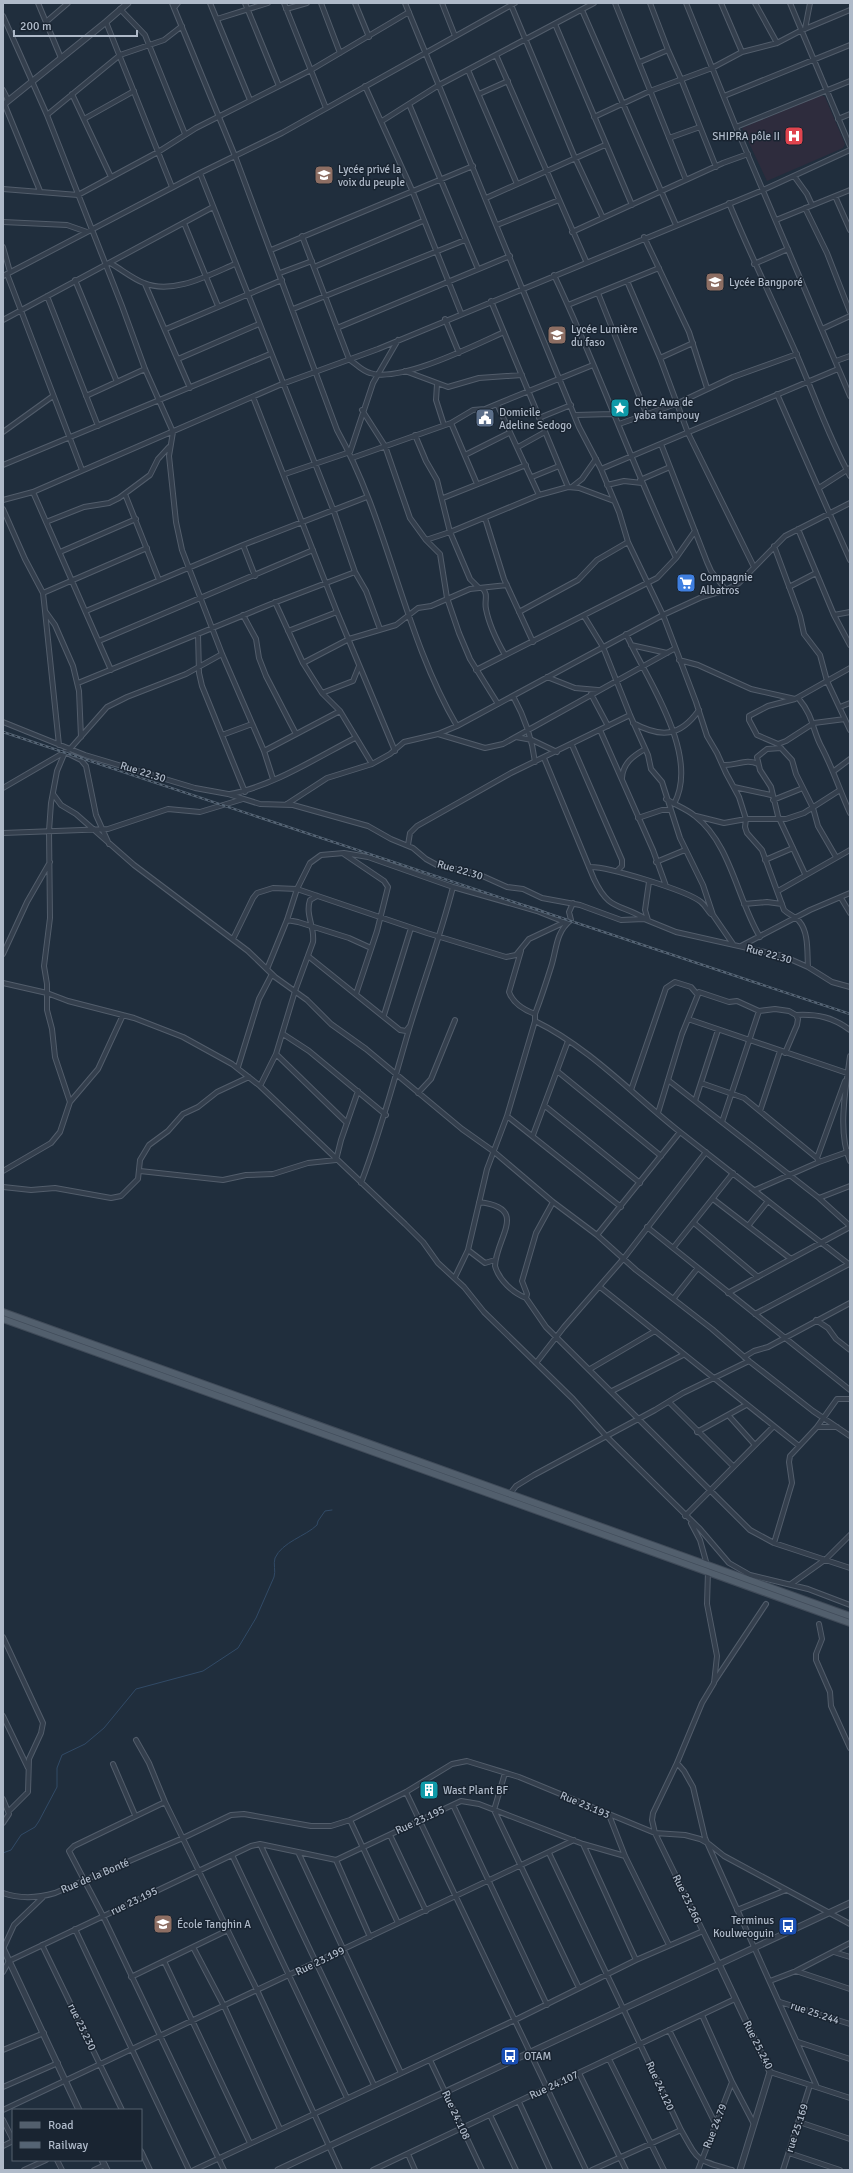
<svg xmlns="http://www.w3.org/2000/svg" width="853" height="2173" viewBox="0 0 853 2173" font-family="Signika,sans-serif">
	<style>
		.medical { fill: #2e2c3d }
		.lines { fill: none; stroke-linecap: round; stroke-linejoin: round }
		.stream { stroke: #314a66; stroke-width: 1 }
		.minor-casing { stroke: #525d6b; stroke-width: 6 }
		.tertiary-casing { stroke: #525d6b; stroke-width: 7 }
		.primary-casing { stroke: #404b59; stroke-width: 8 }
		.minor { stroke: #343f4d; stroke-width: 4 }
		.tertiary { stroke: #343f4d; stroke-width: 5 }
		.primary { stroke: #525f6d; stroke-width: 6 }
		.rail-casing { stroke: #556474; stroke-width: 2.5 }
		.rail { stroke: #192431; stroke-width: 1; stroke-dasharray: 3; stroke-linecap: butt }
		.labels { text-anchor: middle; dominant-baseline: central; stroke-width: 3; stroke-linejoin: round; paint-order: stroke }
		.poi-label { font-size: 11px; fill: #afbac9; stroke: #192431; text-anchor: start }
		.street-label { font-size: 11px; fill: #afbac9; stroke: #192431 }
	</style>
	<rect width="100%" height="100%" fill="#202e3d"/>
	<path class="medical" d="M821,95L825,97L845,144L843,148L767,181L742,128Z"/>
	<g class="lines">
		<path class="stream" d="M3,1853L11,1850L21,1835L35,1827L39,1821L57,1787V1768L62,1755L85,1744L104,1728L136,1689L203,1671L238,1648L256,1618L274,1577C276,1571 273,1564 275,1558C282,1542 306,1536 317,1525L318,1521L325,1511L332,1510"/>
		<g class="minor-casing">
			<path id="minor" d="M38,3L61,58
				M172,3L235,156L337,430C389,523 403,634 457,726
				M210,3L250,100
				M245,3L279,86
				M284,3L326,108
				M321,3L340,53
				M355,3L369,37
				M405,3L579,427L601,469L619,512L628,542L663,615L696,702L707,736L717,753L726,773L739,797L746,819L745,827L747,833L762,850L784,910C789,915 795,916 799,921C809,932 807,953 808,967
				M442,3L455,36
				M615,3L686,180
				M686,3L736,127L850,396
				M721,3L742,52
				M755,3L777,43
				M790,3L850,146
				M511,5L575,158L603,218
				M174,8L178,3
				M120,9L145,35L185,134
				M286,9L307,3
				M582,10L676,225
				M3,16L47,115L122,306L145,369L173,432L169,456L176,522L182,550L222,654L264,751
				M217,19L268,3
				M46,22L68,3
				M106,22L172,187
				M555,24L632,205
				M805,29L810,3
				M668,50L681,79L716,167
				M496,55L586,261
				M640,62L668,50L650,3
				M468,70L517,184
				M365,86L412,190L461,313
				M3,90L8,100
				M72,94L111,177
				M479,94L508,81
				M724,96L850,45
				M4,103L40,191
				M409,104L478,269
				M47,115L120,55L164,40L182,26
				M594,117L650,91L712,68L742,52L777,43L800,31L850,10
				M84,119L134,91
				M838,119L850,114
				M382,121L439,85L594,3
				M736,127L850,81
				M669,138L700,127
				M200,173L333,509L355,572L366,591L380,629
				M794,176L807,194L812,205
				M3,189L78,195L158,152L196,128L311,70L409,12
				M835,196L850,230
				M486,198L605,145
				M729,203C750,254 774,303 796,353C814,394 828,436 850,476
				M805,208L827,253L850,312
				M776,220L850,190
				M3,222L67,225L87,232
				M184,223L218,306
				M497,225L559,200
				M572,232L723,163L748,154
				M302,236L349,359C356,364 362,371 370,373C400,383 475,345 504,332
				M644,237L689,332L707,388
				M3,247L10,272
				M271,250L473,166
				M110,263C121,269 133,279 144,283C173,295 209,275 235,264
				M754,264L788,249
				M314,267L423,221
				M280,273L312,261
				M7,274L82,470
				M554,275C598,368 632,465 676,558
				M3,276L200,173L282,133L515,3
				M75,280L117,382
				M627,281L660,358L688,433L754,567
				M145,284L190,388
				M598,293L646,413
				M47,296L98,426
				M491,301L568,487
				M568,305L659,268
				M293,309L465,240
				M445,319L459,353
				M3,320L213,207
				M337,328L510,256
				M166,329L282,280
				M822,329L850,316
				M660,358L693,343
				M178,359L259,324
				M836,361L850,356
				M405,371L448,387L479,378L522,375
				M437,384L436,400L444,425
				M777,394L850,560
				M86,396L145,369
				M253,397L337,612L395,751
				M497,404L539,495
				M362,410L385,446L410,518L426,540L440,554L447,598L459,633L470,659L498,704
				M575,415L613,414
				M539,418L571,405
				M451,423L477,484
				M619,424L676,404L733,377L797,354
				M3,432L53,396
				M415,435L426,461L437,480L450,532L470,579L479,588
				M661,444L707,562L711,571L726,590
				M518,447L545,432
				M465,455L509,433
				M352,458L451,423L473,410L485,409L497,404L593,365
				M3,465L270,354
				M601,469L838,369
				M285,474L350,452L373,383L398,340
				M532,477L559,466
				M640,480L670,467
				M607,485L624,481L642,483
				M573,486L582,479L596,459
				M819,488L850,468
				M33,492L111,670
				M125,494L159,580
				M443,498L526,465
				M3,500L33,492L282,384L378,349L763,190L850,150
				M3,509L25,559L43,593L45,611L55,625L73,666L79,691L81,737
				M485,518L504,579L533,642
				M46,522L84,507L109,503L119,498L150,475L158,459L169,447
				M798,529L834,615L850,645
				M426,540L450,532L539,495L568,487L579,488L614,501
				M243,545L255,576
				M774,546L800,616L804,634L820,655L827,681L850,730
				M60,552L136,519
				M789,587L816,573
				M482,588C489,594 484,601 486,609C489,625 497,641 505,655
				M43,593L147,548
				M45,611L59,745
				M86,611L243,545L367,497
				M519,612L578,580L597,560L628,542
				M243,615L256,639L259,658L266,676L296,734
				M834,615L850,612
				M584,616L603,647L630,715L648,755L651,769L662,782L680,838L703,885L713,915L733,944
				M288,631L337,612
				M198,634L199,673L202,686L245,792
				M626,634C646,678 701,755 674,804
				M99,641L313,550
				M631,645L667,653
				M679,660L698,665L751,689L795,699L850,668
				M303,663L349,639L396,625L418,608L431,606L470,589L507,585
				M476,670L657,578L676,558L695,531
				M547,677L575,688L598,690
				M78,683L271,604L355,572
				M322,693L353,681L359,666
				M591,694L608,726
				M513,696C525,718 532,737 535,762
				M795,699L768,706L749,716V720L757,735L778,744L786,741L814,723L845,719
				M799,699C814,717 812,730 822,748C833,769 840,791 850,813
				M840,707L850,703
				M340,711L372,764
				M3,722L85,755L195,788L228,794L260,804L293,805L368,826L391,839L413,848L426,859L437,865L478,874L507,887L523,889L542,898L580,905L621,920L644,919L676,932L783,956L808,967L832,982L850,987
				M633,723C661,738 680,737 699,710
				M600,730L653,850L666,886
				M438,734L485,748L503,744L674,649
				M222,735L252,724
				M516,737L532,740L557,752
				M572,745L622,860V866L617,871
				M780,747L792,760L796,774L813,808L818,826L836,857
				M781,748L767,749L757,757L760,770L771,787L778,816L805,874
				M544,758L594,879C609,911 619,903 646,919
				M723,765C736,766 746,758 758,764
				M834,771L850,759
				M622,778C623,763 633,756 645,749
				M273,779L264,751L340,711L322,693L303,663L275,602
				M734,787L771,795
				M3,788L70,749L107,707L127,697L186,674L222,654
				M53,794L61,805L76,814L134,865L248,951L275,977L307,1000L331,1024L366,1049L462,1129L493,1151L553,1202L597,1235L636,1270L712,1329L749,1361L813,1411L850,1436
				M230,794C271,787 318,757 355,738
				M666,799C675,805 687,809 695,816C731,844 737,899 760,937
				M773,800L803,788
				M287,804L327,778L372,764L390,754L404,742L438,734L457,726L663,615L702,597L726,590L739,583L785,536L850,503
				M696,816L724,823L746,819H786L804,813L840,790
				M638,818L662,810H671
				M3,833L108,829L168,809L200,812L243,799
				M408,845L410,833L417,826L511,773L630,715
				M344,854L384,881L388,887L377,931L356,994
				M765,860L793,848
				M656,862L685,850
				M589,867C607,866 688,891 701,902C705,905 707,910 711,914
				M778,891L850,850
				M841,898L850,913
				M744,904L767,902L782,904
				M287,920L298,922L349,938L371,948
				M648,920L645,910L649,882
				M233,939L253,898L257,893L273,888L297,889L427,933L506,957L516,955L529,939L565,922
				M741,946L810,910L850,893
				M521,951L509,992C513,1003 524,1010 535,1014
				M3,954L27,902L50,862
				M308,956L400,1030L406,1031L409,1027
				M267,969L287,920L297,889L310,863L321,855L344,853L368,857L453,887L537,911L567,923
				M3,983L47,993L68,1001L134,1018L183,1037L232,1064L260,1086L405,1224L423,1242L438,1263L464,1287L484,1312L573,1399L607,1437L700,1529L729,1563L750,1575L808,1589L850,1605
				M384,1015L411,928
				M796,1015C817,1014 833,1017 850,1030
				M688,1019L850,1074
				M535,1021C590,1048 632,1094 680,1132C736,1176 793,1221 850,1265
				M283,1034L309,1051L386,1115
				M276,1054L347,1123
				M850,1056C846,1088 837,1131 850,1161
				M238,1067L259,999L272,974
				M557,1071L661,1156
				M668,1080L819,1198L850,1226
				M701,1083L744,1098L817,1158L819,1162
				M260,1086L276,1054L295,991L313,942C315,927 305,915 310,900L317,896
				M631,1090L666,988L675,982L691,987L697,994
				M418,1093L431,1079L455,1020
				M695,1101L718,1030
				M70,1102L55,1057L52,1029L47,1010V984L44,966L50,918L49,831L51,803L57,771L65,752L81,760L86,766L96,815L109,844
				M545,1106L640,1183
				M760,1111L780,1051
				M658,1113L682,1034L699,992L729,1002L737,1001L759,1011L775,1009L789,1011L796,1015L798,1019L797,1025L785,1053
				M507,1116L621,1207
				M722,1122L759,1011
				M533,1135L568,1041
				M817,1158L845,1081
				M3,1171L51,1143L60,1132L70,1102L98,1069L123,1015
				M140,1171L223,1180L246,1175L273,1174L308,1163L336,1160L341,1140L358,1091
				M361,1183C381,1131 394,1080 410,1026C424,980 441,934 453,887
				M3,1187L31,1190L55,1188L111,1198L121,1196L138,1179L140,1160L149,1145L168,1131L183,1114L198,1107L217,1092L249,1077
				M755,1190L819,1162L850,1151
				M819,1198L850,1186
				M713,1199L791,1259
				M479,1202C530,1208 496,1237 495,1266C499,1280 513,1293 526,1298
				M553,1202L536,1233L522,1281L527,1294L526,1298L546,1327L750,1530L774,1543L850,1568
				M694,1223L758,1277
				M748,1226L768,1201
				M647,1227L850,1390
				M597,1235L680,1132
				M673,1248L733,1173
				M468,1250L485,1263L495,1260
				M455,1277L468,1250L487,1169L507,1116L535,1021V1014C541,998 546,983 551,967C557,949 555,933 571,920L569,912L573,903
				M600,1287L799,1446
				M728,1293L850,1227
				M674,1298L697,1269
				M755,1314L849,1264
				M816,1320L828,1328L836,1339L850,1350
				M744,1357L754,1351L768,1347L850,1303
				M536,1363L564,1327L624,1258L706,1152
				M590,1369L655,1331
				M612,1391L683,1355
				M669,1402L733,1466
				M729,1416L755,1445
				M817,1427H837
				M697,1432L746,1405
				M509,1495L516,1486L534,1475L655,1410L683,1393L749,1361
				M685,1516L773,1427
				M691,1523L700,1540L707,1565
				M774,1543L792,1483L789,1462L790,1456L817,1427L837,1399H850
				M708,1571L707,1604L717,1656L714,1683L702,1703L677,1763L653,1813L652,1820L655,1833L719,1964
				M791,1584L826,1559L850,1535
				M819,1624L822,1639L816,1654V1660L830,1692L831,1706L850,1748
				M3,1637L43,1723L41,1733L29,1759L28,1792L9,1811
				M714,1682L766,1604
				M3,1716L28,1768
				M136,1740L149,1763L165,1802L257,1990L340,2170
				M677,1763L684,1771L693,1787L705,1838L817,2087
				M113,1764L135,1815
				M505,1773L494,1810L579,1988
				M406,1792L586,2170
				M3,1799L9,1814L3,1823
				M165,1802L74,1846L69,1851L103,1916L224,2170
				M453,1805L547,2005
				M609,1815L625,1856L669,1945
				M350,1820L398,1923
				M390,1835L426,1911
				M260,1844L374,2085
				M583,1844L636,1960
				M298,1852L401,2073
				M549,1853L681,2130C699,2162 696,2160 732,2170
				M232,1855L347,2098
				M336,1860L370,1937
				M3,1893C20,1899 38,1898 55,1893L183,1838L231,1815L244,1814L311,1826H331L350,1820L406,1792L452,1764L467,1761L519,1777L655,1833L685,1835L700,1839L709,1844L724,1856L850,1924
				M737,1910L786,1890
				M75,1929L189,2170
				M42,1945L122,2110
				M193,1947L224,2006L280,2129
				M3,1949L14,1925L43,1897
				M834,1952L850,1957
				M164,1961L250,2143
				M796,1971L850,1989
				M3,1972L9,1961L251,1846L260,1844L336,1860L461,1801L479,1804L583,1844L625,1856
				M131,1977L228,1930
				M770,1981L796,1971L850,1943
				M780,2002L850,2024
				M702,2015L732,2082L754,2124
				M669,2030L715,2123
				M798,2042L850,2059
				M3,2050L44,2033
				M609,2059L664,2170
				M430,2060L482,2170
				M770,2072L850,2098
				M579,2073L626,2170
				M3,2087L58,2063
				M519,2102L550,2170
				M3,2110L574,1840
				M490,2115L516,2170
				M3,2120L13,2140
				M799,2122L850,2139
				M3,2146L13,2141
				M141,2151L150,2170
				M789,2153L840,2170
				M408,2154L415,2170
				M57,2160L62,2170
				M24,2170L46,2160
				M94,2170L105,2165
				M194,2170L515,2020L636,1960L703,1931
				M373,2170L735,1999
				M592,2170L681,2130
				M698,2170L732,2082
				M783,2170L810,2085"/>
		</g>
		<g class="tertiary-casing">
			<path id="tertiary" d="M3,105L106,22L128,3
				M3,1948L79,2110
				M719,1964L770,2072L740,2170
				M102,2160L107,2170
				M278,2170L850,1903"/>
		</g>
		<g class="primary-casing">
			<path id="primary" d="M3,1312L850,1616
				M3,1319L850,1623"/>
		</g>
		<use href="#minor" class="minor"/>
		<use href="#tertiary" class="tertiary"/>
		<use href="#primary" class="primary"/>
		<g class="rail-casing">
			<path id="rail" d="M3,732L850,1014"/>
		</g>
		<use href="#rail" class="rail"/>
	</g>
	<defs>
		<g id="hospital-square" transform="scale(1)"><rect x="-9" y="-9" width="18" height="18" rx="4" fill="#e0444e" stroke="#192431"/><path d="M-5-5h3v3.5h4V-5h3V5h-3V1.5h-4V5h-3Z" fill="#fff"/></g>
		<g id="school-square" transform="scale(1)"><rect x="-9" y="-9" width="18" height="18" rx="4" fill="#8d6e63" stroke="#192431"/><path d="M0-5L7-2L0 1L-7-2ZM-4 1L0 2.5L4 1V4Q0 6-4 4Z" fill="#fff"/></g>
		<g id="sight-square" transform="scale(1)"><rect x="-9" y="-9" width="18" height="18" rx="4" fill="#0f9aa8" stroke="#192431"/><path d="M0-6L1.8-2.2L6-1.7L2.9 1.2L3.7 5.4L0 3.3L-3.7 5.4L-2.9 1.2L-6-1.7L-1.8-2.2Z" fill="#fff"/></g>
		<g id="civic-square" transform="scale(1)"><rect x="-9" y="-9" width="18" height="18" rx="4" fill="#5c6f8a" stroke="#192431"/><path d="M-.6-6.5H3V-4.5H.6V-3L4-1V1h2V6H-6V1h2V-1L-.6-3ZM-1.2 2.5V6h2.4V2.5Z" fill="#fff"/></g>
		<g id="supermarket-square" transform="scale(1)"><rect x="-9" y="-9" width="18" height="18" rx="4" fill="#3f7fe0" stroke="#192431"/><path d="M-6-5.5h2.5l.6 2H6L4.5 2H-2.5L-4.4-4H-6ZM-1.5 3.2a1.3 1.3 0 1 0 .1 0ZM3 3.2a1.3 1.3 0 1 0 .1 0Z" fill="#fff"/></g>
		<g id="building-square" transform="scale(1)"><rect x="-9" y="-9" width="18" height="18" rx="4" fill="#0f9aa8" stroke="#192431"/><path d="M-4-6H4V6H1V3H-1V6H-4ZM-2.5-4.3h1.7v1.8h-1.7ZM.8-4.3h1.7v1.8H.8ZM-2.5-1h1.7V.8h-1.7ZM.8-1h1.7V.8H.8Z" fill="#fff"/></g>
		<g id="bus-square" transform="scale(1)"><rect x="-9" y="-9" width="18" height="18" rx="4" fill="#1a4fb4" stroke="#192431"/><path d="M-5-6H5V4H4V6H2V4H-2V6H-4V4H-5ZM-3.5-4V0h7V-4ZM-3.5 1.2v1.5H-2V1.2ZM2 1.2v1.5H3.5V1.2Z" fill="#fff"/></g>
	</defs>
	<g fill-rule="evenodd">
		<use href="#hospital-square" x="794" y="136"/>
		<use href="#school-square" x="324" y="175"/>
		<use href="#school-square" x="715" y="282"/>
		<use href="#school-square" x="557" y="335"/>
		<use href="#sight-square" x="620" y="408"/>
		<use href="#civic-square" x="485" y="418"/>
		<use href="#supermarket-square" x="686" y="583"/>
		<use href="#building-square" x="429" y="1790"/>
		<use href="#school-square" x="163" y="1924"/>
		<use href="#bus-square" x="788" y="1926"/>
		<use href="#bus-square" x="510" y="2056"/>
	</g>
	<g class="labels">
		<g class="poi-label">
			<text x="780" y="136" text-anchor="end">SHIPRA pôle II</text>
			<text x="338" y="169">Lycée privé la<tspan x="338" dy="13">voix du peuple</tspan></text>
			<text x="729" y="282">Lycée Bangporé</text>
			<text x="571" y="329">Lycée Lumière<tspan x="571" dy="13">du faso</tspan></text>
			<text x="634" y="402">Chez Awa de<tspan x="634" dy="13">yaba tampouy</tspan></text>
			<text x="499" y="412">Domicile<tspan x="499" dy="13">Adeline Sedogo</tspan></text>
			<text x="700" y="577">Compagnie<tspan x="700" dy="13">Albatros</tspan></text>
			<text x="443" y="1790">Wast Plant BF</text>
			<text x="774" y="1920" text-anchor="end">Terminus<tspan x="774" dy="13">Koulweoguin</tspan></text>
			<text x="177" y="1924">École Tanghin A</text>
			<text x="524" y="2056">OTAM</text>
		</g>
		<g class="street-label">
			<text transform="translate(143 772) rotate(17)">Rue 22.30</text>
			<text transform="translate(460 870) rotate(16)">Rue 22.30</text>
			<text transform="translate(769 954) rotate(15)">Rue 22.30</text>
			<text transform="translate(585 1805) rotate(23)">Rue 23.193</text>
			<text transform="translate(420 1820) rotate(-25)">Rue 23.195</text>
			<text transform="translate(95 1876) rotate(-23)">Rue de la Bonté</text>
			<text transform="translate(687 1899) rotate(64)">Rue 23.266</text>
			<text transform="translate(134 1901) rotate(-26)">rue 23.195</text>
			<text transform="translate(320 1961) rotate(-26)">Rue 23.199</text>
			<text transform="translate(815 2013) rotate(18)">rue 25.244</text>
			<text transform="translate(82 2027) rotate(64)">rue 23.230</text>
			<text transform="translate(758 2045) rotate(63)">Rue 25.240</text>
			<text transform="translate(554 2085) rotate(-25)">Rue 24.107</text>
			<text transform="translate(660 2086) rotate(65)">Rue 24.120</text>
			<text transform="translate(456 2115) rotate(65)">Rue 24.108</text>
			<text transform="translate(715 2126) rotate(-69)">Rue 24.79</text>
			<text transform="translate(797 2128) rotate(-72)">rue 25.169</text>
		</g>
	</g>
	<rect width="853" height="2173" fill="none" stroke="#afbac9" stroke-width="8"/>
	<rect x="12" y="2109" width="130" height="52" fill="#192431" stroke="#55606e"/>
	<rect x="20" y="2122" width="20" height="6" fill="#525f6d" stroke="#55606e"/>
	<text x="48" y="2129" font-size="12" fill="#afbac9">Road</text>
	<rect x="20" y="2142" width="20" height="6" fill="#556474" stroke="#55606e"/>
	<text x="48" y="2149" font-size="12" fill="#afbac9">Railway</text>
	<path d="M14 30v6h123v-6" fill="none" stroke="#afbac9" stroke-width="2"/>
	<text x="20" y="30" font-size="12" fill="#afbac9" stroke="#192431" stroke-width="3" paint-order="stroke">200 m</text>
</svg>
